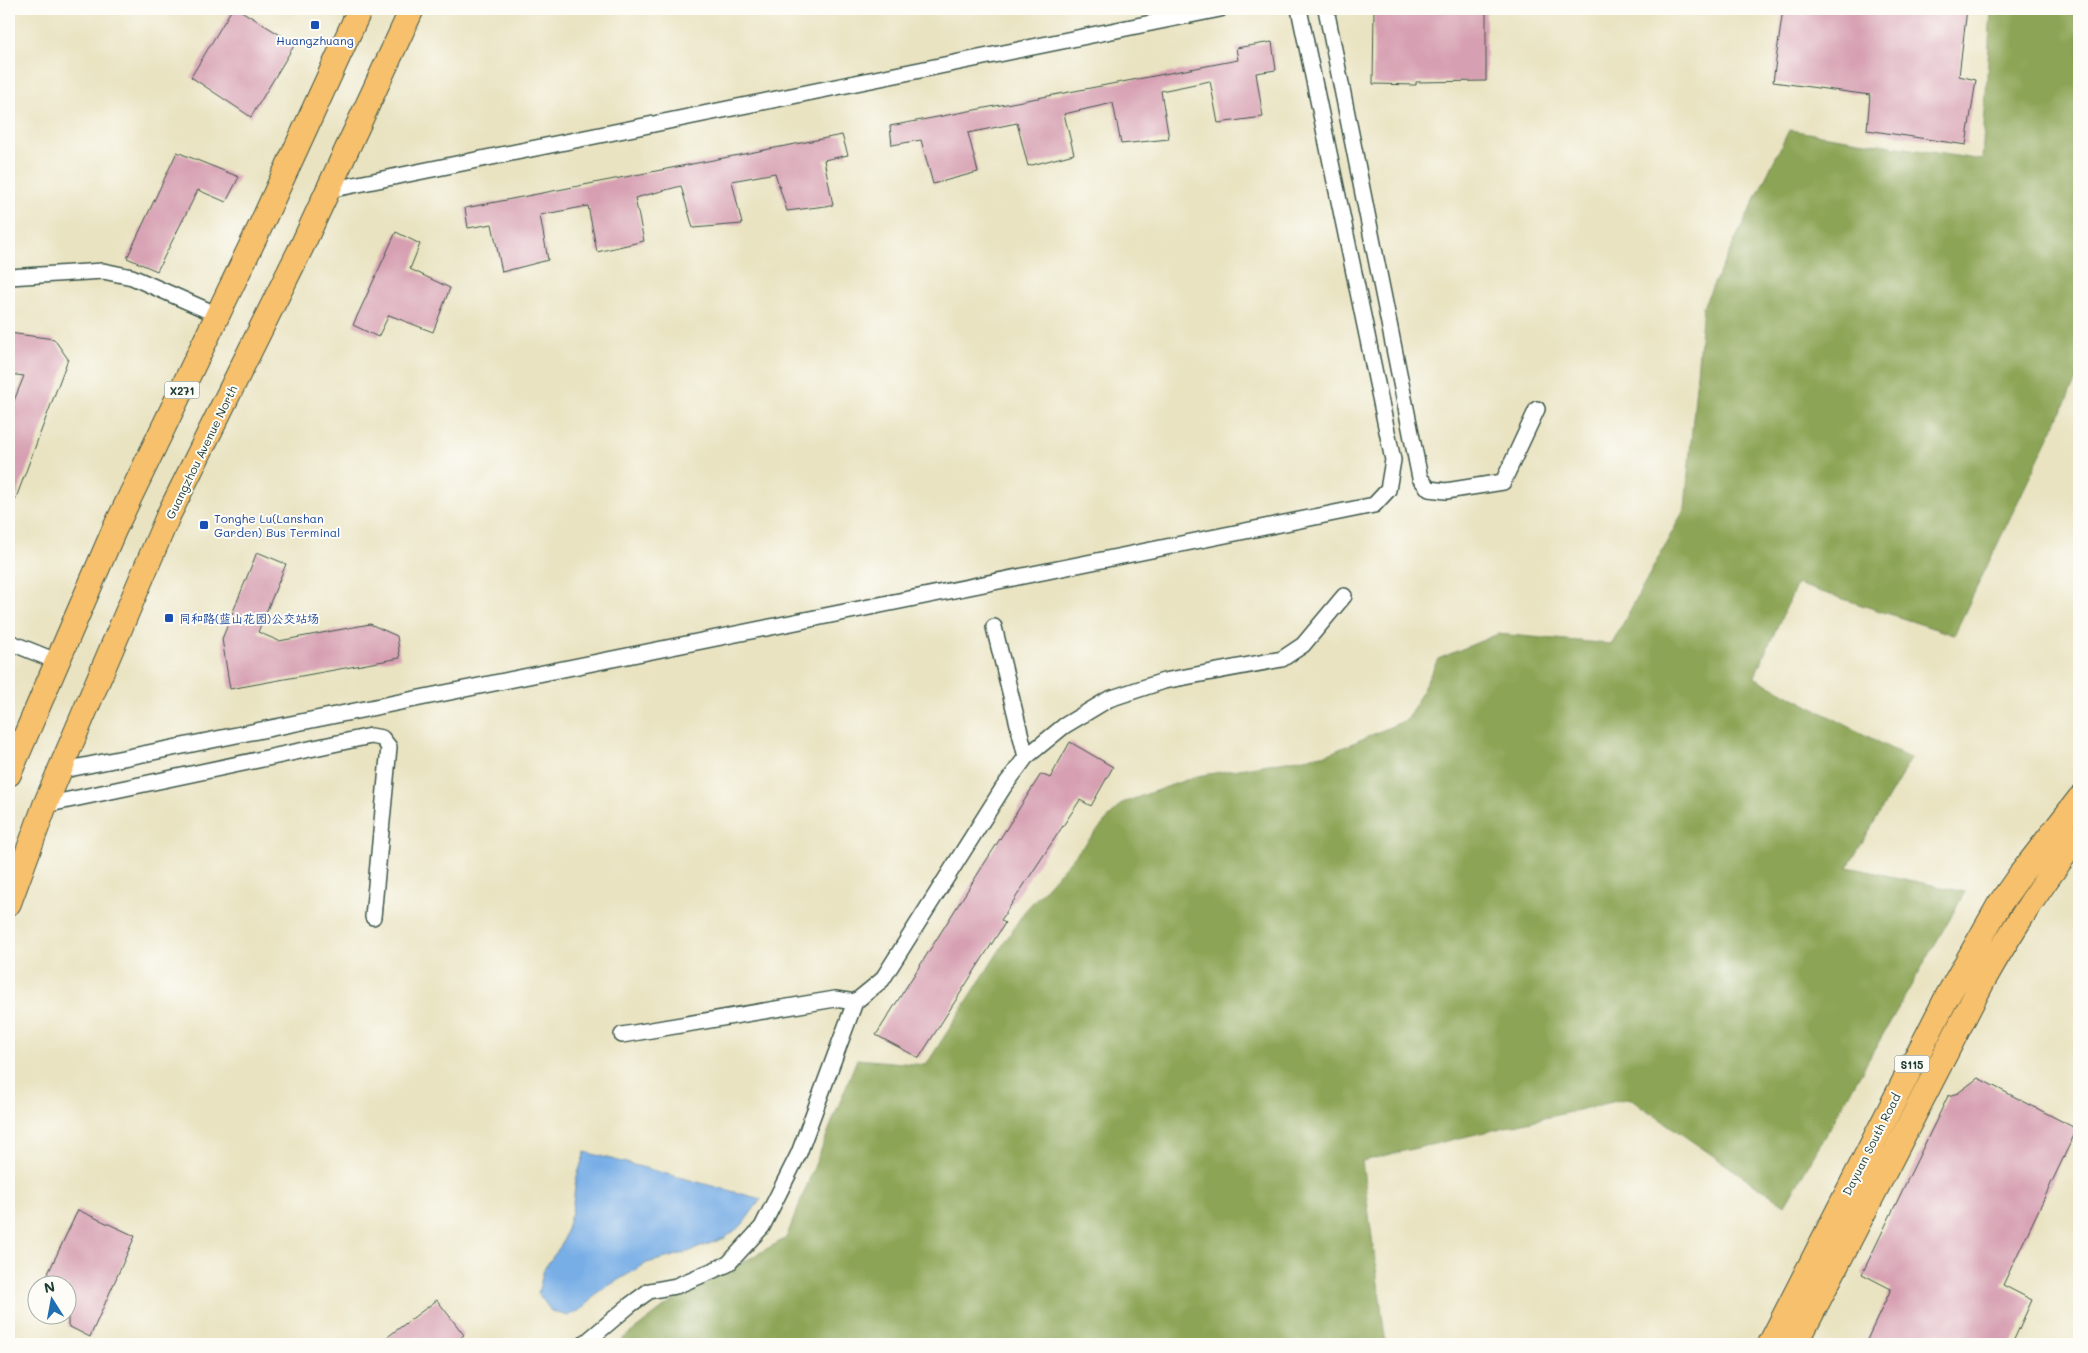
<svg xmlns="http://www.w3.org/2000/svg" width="2088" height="1353" viewBox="0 0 2088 1353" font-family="Mali,'LXGW WenKai TC',sans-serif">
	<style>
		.forest { fill: #8ca455; stroke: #567044 }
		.water { fill: #78aee6; stroke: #4c768d }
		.building { fill: #d7a0b2 }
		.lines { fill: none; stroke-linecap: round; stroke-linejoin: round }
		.street-casing { stroke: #3d5649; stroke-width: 18 }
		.primary-casing { stroke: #3d5649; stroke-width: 26 }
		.street { stroke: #fff; stroke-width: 15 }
		.primary { stroke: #f7c06c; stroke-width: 24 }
		.transit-dot { fill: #1a4fb4; stroke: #fdfcf7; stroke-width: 2 }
		.labels { text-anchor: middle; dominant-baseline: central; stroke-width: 4; stroke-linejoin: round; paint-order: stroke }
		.shield { fill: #fdfcf7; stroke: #62766e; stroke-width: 1 }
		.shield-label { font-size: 11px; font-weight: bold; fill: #1f3d34 }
		.transit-label { font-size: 12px; fill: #164399; stroke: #fdfcf7; text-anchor: start }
		.street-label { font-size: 12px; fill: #1f3d34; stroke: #fdfcf7 }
	</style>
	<rect width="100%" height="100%" fill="#fdfcf7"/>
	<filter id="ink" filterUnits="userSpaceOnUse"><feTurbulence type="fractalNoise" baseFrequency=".02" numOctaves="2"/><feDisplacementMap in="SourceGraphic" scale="10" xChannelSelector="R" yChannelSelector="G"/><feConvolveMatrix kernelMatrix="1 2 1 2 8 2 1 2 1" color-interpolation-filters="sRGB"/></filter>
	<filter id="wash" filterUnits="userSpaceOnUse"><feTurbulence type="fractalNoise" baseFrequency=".0096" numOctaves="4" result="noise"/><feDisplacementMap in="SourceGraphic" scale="20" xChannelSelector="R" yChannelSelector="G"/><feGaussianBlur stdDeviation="1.12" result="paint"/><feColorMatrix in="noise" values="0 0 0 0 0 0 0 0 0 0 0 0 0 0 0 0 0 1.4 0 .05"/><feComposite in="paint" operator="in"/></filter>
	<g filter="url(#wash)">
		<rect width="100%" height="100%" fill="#e9e3c1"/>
		<path class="forest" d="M1991,9H2079V374L1954,635L1797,584L1754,677L1911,759L1848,867L1965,892L1785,1205L1629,1098L1362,1161L1386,1344H616L667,1305L786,1238L857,1059L926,1065L1024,912L1122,803L1197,776L1328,754L1408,719L1438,659L1498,634L1612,644L1685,508L1703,306L1789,130L1982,160Z"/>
		<path class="water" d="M585,1152L761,1199L742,1225L725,1238L685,1253L647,1263L598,1292L582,1309L568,1316L551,1311L538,1293L544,1269L562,1244L572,1212L576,1179Z"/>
		<g id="blocks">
			<path class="building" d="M232,9H238L295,44L251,117L191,77Z
				M1374,9H1486V81L1416,82V85L1373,84Z
				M1783,9H1967L1959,76L1976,80L1966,145L1867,130L1870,95L1773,82Z
				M1272,42L1276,70L1256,73L1263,117L1218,123L1210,81L1161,91L1169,139L1121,144L1113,103L1064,114L1074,154L1028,166L1017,123L968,133L978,172L933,184L921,140L892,145L890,126L1238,60L1236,48Z
				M842,135L848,155L824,160L833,205L787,211L775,173L732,181L742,224L693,228L681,186L635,198L644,241L597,252L588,206L540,215L548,260L502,272L492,224L468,228L465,208Z
				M177,152L239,177L226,202L198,190L157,271L127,258Z
				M396,232L420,244L410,269L450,288L433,332L389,315L378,337L353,325Z
				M9,333L54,339L68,359L10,514H9V413L24,376L9,374Z
				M257,552L286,564L258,632L279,641L370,624L397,636L400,658L230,689L222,639Z
				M1070,742L1113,767L1091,806L1080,800L1001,920L1005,923L919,1058L876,1035L1041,774L1050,778Z
				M1978,1078L2077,1129L2003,1285L2032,1300L2012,1344H1865L1891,1289L1862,1274L1948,1096L1958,1093Z
				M78,1210L135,1236L90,1337L68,1326V1286H42Z
				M437,1300L464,1335L453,1344H378Z"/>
		</g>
	</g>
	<g filter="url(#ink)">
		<use href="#blocks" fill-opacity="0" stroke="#3d5649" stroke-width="1"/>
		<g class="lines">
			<g class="street-casing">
				<path id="street" d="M1326,9L1420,478L1429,489L1446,491L1503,482L1537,409
					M329,190L1220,9
					M9,277L103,271L132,277L218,315
					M994,627L1026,757
					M9,642L56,661
					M59,771L1374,505L1388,490L1393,460L1299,9
					M45,805L371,736L382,738L389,747L373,917
					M622,1035L835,999L855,1002
					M584,1344L630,1305L649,1291L676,1286L728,1264L762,1227L799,1153L855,1002L882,980L1003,788L1026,757L1064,726L1109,699L1164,681L1282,659L1303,645L1344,596"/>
			</g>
			<g class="primary-casing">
				<path id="primary" d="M9,774L114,530L260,227L360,9
					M9,903L45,805L168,516L302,246L412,9
					M1770,1344L1947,997L1999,905L2020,875L2079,799
					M1796,1344L1982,983C2011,931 2042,883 2079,836"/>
			</g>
			<use href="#street" class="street"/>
			<use href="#primary" class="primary"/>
		</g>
	</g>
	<g class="transit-dot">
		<rect x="310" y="20" width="10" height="10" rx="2.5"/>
		<rect x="199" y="520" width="10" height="10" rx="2.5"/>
		<rect x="164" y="613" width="10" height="10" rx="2.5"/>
	</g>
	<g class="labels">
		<g class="shield">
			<rect x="164.5" y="381.5" width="35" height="17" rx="4"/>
			<rect x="1894.5" y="1055.5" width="35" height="17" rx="4"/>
		</g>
		<g class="shield-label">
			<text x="182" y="390">X271</text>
			<text x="1912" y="1064">S115</text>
		</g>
		<g class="transit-label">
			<text x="315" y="40" text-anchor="middle">Huangzhuang</text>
			<text x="214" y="518">Tonghe Lu(Lanshan<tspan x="214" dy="14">Garden) Bus Terminal</tspan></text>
			<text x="179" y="618">同和路(蓝山花园)公交站场</text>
		</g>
		<g class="street-label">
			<text transform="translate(201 452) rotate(-64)">Guangzhou Avenue North</text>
			<text transform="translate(1871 1144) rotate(-63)">Dayuan South Road</text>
		</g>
	</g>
	<rect width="2088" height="1353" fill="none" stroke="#fdfcf7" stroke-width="30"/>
	<g transform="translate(52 1300) rotate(349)"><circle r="24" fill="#fdfcf7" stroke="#a4b0a9"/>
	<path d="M0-4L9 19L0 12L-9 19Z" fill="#1f6fb2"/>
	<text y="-8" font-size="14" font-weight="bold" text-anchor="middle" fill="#1f3d34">N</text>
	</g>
</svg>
